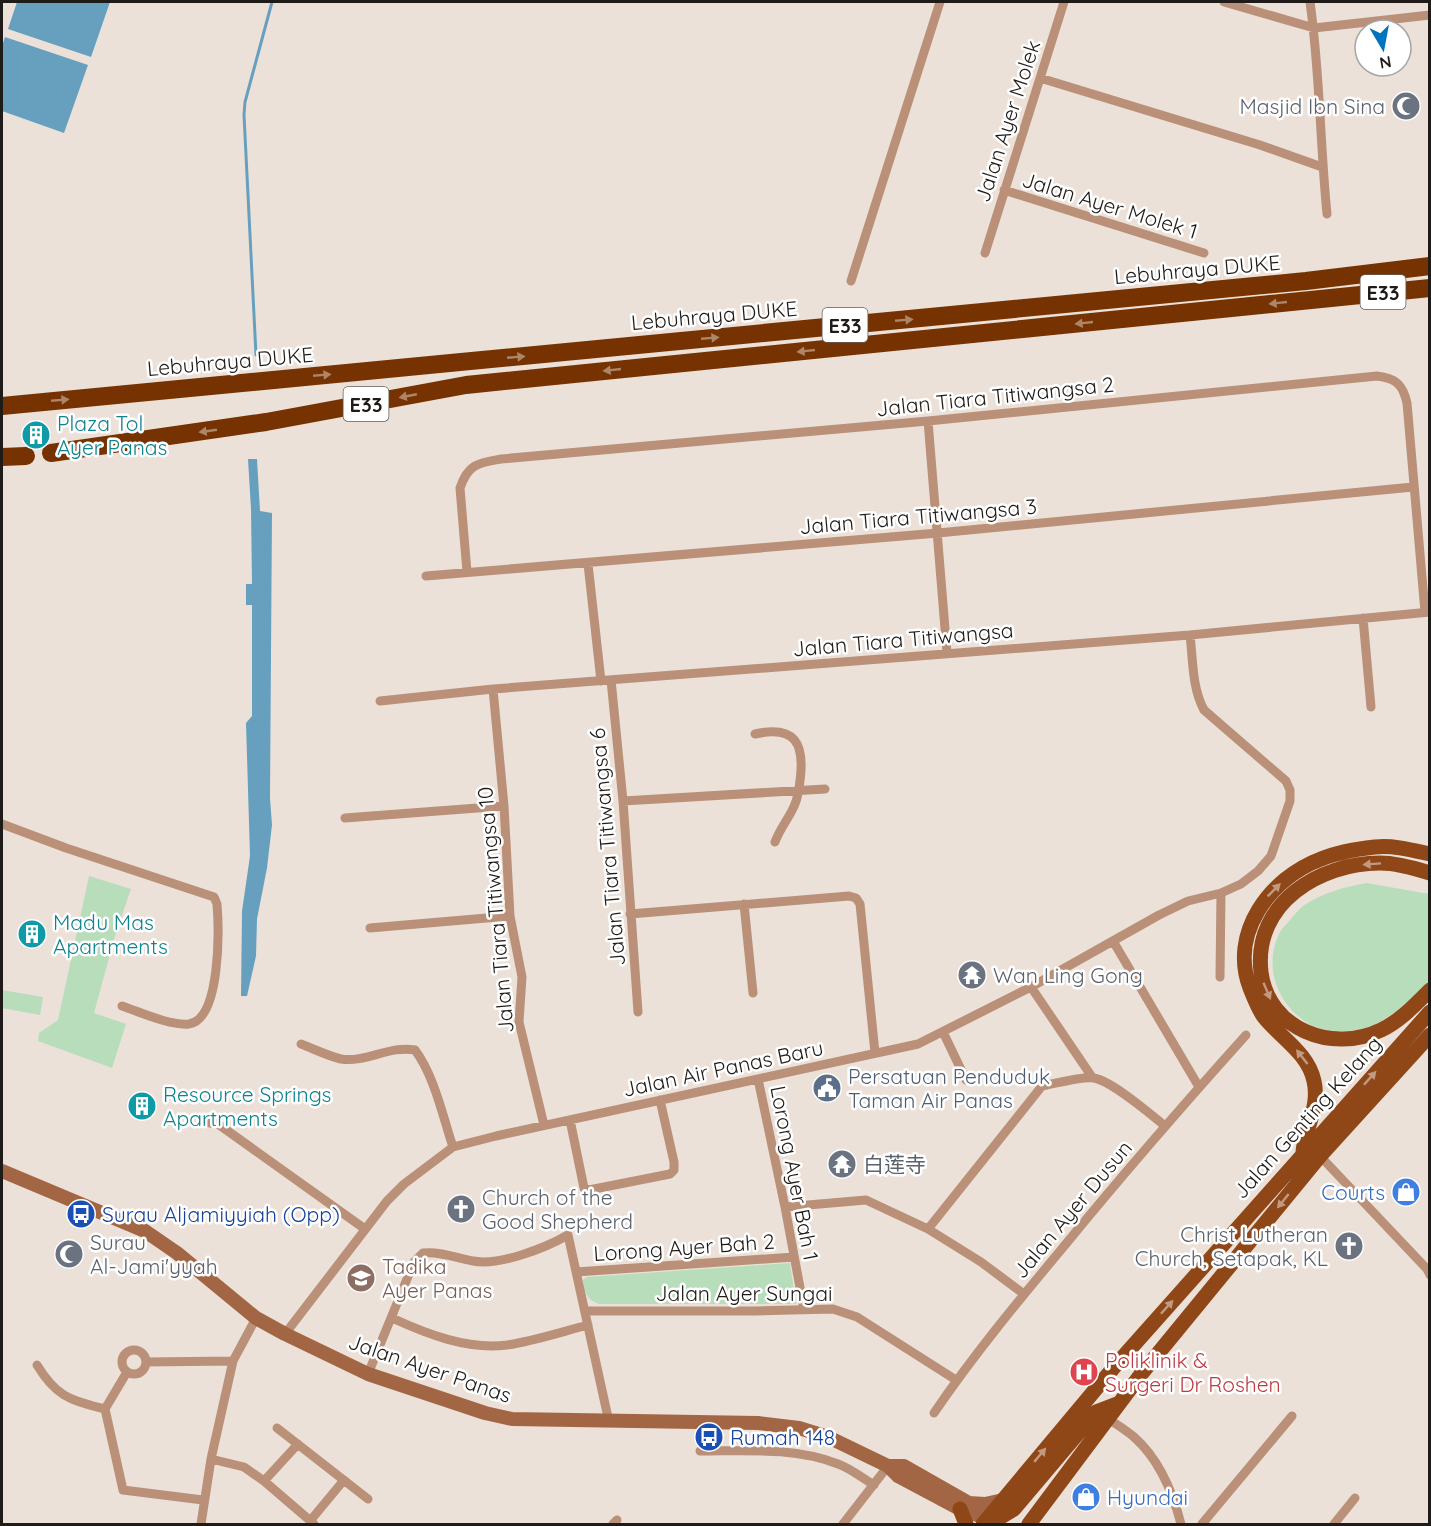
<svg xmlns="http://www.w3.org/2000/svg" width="1431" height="1526" viewBox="0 0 1431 1526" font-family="Quicksand,'Noto Sans SC',sans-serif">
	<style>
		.green { fill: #b8ddbb }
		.water { fill: #66a0be }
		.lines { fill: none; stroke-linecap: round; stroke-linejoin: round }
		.stream { stroke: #66a0be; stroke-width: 3 }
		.street { stroke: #ba9079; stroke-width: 9 }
		.secondary { stroke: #a36645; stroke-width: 14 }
		.primary { stroke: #904718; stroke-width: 15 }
		.highway { stroke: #763301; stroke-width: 18 }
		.oneway { fill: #ad8567 }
		.oneway2 { fill: #c29a80 }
		.labels { text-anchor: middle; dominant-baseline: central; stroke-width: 5; stroke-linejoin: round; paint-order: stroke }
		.shield { fill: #fff; stroke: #625f5d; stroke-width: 1.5 }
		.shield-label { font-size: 20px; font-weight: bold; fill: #1f1b18 }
		.worship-label { font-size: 21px; fill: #5b616d; stroke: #fff; text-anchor: start }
		.street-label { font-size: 21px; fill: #1f1b18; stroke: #fff }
		.culture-label { font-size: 21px; fill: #0d838f; stroke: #fff; text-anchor: start }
		.service-label { font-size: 21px; fill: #4e5e75; stroke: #fff; text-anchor: start }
		.shop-label { font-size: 21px; fill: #366cbe; stroke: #fff; text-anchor: end }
		.transit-label { font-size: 21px; fill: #164399; stroke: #fff; text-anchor: start }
		.education-label { font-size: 21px; fill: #785e54; stroke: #fff; text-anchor: start }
		.health-label { font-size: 21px; fill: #be3a42; stroke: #fff; text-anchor: start }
	</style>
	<rect width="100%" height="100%" fill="#ece1d8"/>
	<path class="green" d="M89,876L131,889L115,936L94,1013L126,1024L112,1068L38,1041L39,1033L58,1020Z
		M1367,883L1429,894V982C1414,1000 1381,1026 1358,1030C1344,1032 1321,1032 1309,1024C1278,1005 1263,968 1279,934C1281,929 1287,924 1290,920C1294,915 1298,910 1303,906C1322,893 1344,887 1367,883Z
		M2,990L43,997L40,1015L2,1008Z
		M790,1263L796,1304H599C587,1300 584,1292 583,1280L587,1277Z"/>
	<path class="water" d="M17,2H110L91,57L8,29Z
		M5,37L88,65L64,133L2,111V46Z
		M248,459H257L260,511L272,513L270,798L272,825L267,868L257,919L256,956L247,996H241L242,911L250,856L246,723L252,716V605H246V584H252L251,509Z"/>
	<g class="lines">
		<path class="stream" d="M256,355L244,115L245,102L272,2"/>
		<path class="street" d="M1224,2L1314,28L1430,15
			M1310,2C1320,72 1320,144 1327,214
			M1040,78L1260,145L1322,167
			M1004,190L1204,253
			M985,253L1064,2
			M851,281L940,2
			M928,421L947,653
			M588,564L601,681
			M467,572L460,488C468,464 478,463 501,459L928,421L1377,376C1396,378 1403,385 1407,403L1425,612
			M426,576L938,533L1413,487
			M1363,618L1371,707
			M611,680L623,801L638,1012
			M493,689L504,806L510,916L522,977L519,1022L544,1125
			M380,701L493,689L1190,635L1430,612
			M755,734C795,725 805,743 800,781C799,788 798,797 795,804C790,817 780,828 775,842
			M623,801L825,789
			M345,818L504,806
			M2,824L66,848L214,897L217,904C219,929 221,1019 189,1024C170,1026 140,1012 122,1006
			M744,904L753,993
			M630,914L849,896L856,898L860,904L875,1053
			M370,928L510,916
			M1113,941L1199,1087
			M1220,977L1221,893
			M1031,987L1092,1077
			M943,1032L966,1080
			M301,1044C314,1049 328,1056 341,1059C366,1063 390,1045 415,1050C434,1075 443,1117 453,1147
			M758,1079L785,1207L804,1309
			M570,1120L584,1188L589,1190L670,1174L674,1170V1162L660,1100
			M210,1123L218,1124L365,1229
			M1320,1156L1427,1269L1430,1275
			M785,1207L866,1200L928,1229L981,1262L1024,1294
			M928,1229L1042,1086C1055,1084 1081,1076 1094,1078C1112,1081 1149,1113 1164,1125
			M576,1272L794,1257
			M585,1311H756L833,1309L857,1317L956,1380
			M392,1318C427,1334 467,1350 507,1345C534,1341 561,1332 588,1325
			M285,1334L387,1201L404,1184L453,1147L496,1136L918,1044L1031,987L1159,915L1188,901L1221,893L1241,884L1258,871L1271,856L1290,801V790L1286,781L1204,710C1192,688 1193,660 1190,635
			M122 1362a12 12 0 1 1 24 0a12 12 0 1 1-24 0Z
			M146,1362L233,1361
			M37,1365C57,1398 71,1400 105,1409L127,1372
			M368,1374L414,1262L423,1253C440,1251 456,1258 473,1261C500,1266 545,1248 568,1235L609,1422
			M105,1409L123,1490L203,1500
			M934,1413C974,1354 1020,1299 1065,1245C1124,1173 1184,1104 1246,1035
			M1107,1418C1116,1424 1126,1430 1134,1437C1159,1459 1173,1493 1181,1524
			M277,1428L368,1499
			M700,1451C746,1451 794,1447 838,1464C850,1468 862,1478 874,1485
			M211,1459L244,1467L264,1481L314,1524
			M264,1481L298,1444
			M310,1521L344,1480
			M201,1524L211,1459L233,1361L256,1318
			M613,1524L617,1520
			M843,1524L888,1466
			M1202,1524L1292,1416
			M1334,1524L1355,1498"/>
		<path class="secondary" d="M2,1171L145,1231L177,1253L256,1318L285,1334L368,1374L485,1413L512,1419L758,1423L799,1428L828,1437L888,1466L898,1476L930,1493L960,1509L988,1519
			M888,1466H904L969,1503L985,1504L1003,1500"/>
		<path class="primary" d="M1430,873C1414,868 1397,863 1380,863C1320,863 1253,903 1261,972C1268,1029 1332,1054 1381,1030C1400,1021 1415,1005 1430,990
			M1303,1152C1305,1127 1320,1107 1314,1081C1308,1053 1281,1038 1264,1017C1258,1009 1254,998 1250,988C1229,933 1270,878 1321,859C1338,852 1357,849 1375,847C1393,845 1412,850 1430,854
			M960,1509L966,1524
			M988,1519L999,1518L1014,1509L1096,1412L1117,1404
			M983,1524L1115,1366L1430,1012
			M1029,1524L1142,1373L1320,1156L1430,1035"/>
		<path class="highway" d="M2,406L1306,281L1430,266
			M51,453L266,422L466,385L1430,288
			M2,457L26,456"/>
	</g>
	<defs><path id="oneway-solid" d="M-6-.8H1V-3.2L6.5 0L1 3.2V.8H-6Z" transform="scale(1.5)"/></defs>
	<g class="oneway">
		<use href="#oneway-solid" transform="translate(1278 303) rotate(174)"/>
		<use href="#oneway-solid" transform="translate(904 320) rotate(-5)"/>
		<use href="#oneway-solid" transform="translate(1084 323) rotate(174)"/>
		<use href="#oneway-solid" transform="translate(710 338) rotate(-5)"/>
		<use href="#oneway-solid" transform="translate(806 351) rotate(174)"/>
		<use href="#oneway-solid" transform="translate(516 357) rotate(-5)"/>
		<use href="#oneway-solid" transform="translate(612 370) rotate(174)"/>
		<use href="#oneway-solid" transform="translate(322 375) rotate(-5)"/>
		<use href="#oneway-solid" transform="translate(408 396) rotate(169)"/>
		<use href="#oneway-solid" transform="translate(60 400) rotate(-5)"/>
		<use href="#oneway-solid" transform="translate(208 431) rotate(172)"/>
	</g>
	<g class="oneway2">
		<use href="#oneway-solid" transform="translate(1372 864) rotate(176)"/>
		<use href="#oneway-solid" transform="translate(1274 890) rotate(-45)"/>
		<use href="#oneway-solid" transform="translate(1267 991) rotate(67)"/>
		<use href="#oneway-solid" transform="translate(1302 1057) rotate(-128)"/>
		<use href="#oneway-solid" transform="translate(1370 1078) rotate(-48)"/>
		<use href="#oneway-solid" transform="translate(1283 1201) rotate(129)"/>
		<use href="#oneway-solid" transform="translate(1167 1307) rotate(-48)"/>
		<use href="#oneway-solid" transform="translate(1040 1455) rotate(-50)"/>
	</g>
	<defs>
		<g id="mosque-disc" transform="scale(1.5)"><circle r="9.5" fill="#6b7280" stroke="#fff"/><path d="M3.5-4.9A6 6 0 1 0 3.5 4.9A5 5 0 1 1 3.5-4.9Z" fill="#fff"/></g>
		<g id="building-disc" transform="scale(1.5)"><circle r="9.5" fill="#0f9aa8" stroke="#fff"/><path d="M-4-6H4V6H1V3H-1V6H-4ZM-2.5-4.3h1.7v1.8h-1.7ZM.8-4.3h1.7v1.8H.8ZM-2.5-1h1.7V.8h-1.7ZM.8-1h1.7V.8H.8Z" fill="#fff"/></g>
		<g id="temple-disc" transform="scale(1.5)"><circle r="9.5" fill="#6b7280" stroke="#fff"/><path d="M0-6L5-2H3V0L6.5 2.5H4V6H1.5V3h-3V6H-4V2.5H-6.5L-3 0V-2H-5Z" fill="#fff"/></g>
		<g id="civic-disc" transform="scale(1.5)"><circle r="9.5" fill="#5c6f8a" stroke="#fff"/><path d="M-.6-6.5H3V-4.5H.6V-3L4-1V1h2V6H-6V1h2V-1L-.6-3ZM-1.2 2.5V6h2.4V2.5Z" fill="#fff"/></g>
		<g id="shop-disc" transform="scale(1.5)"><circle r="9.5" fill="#3f7fe0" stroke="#fff"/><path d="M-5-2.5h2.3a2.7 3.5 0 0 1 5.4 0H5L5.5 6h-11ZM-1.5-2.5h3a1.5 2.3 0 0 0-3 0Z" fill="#fff"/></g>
		<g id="church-disc" transform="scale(1.5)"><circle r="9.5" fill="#6b7280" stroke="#fff"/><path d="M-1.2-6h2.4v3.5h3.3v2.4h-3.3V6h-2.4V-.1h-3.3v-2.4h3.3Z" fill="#fff"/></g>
		<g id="bus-disc" transform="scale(1.5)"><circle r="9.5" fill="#1a4fb4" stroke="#fff"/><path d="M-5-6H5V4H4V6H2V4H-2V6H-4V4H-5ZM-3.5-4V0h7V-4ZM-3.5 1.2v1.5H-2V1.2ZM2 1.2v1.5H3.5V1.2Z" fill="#fff"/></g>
		<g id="school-disc" transform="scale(1.5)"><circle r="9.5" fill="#8d6e63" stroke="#fff"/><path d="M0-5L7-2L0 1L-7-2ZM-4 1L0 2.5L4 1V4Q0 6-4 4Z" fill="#fff"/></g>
		<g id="hospital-disc" transform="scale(1.5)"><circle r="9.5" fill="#e0444e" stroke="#fff"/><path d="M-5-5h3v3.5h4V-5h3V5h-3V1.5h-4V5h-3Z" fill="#fff"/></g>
	</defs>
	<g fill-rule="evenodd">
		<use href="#mosque-disc" x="1406" y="106"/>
		<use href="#building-disc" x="36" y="435"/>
		<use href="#building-disc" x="32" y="934"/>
		<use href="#temple-disc" x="972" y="975"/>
		<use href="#civic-disc" x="827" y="1088"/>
		<use href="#building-disc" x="142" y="1106"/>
		<use href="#temple-disc" x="842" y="1164"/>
		<use href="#shop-disc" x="1406" y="1192"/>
		<use href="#church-disc" x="461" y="1209"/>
		<use href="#bus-disc" x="81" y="1214"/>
		<use href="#church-disc" x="1349" y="1246"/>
		<use href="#mosque-disc" x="69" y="1254"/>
		<use href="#school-disc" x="361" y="1278"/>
		<use href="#hospital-disc" x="1084" y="1372"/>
		<use href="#bus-disc" x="709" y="1437"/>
		<use href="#shop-disc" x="1086" y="1497"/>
	</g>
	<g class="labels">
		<g class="shield">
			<rect x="1360.5" y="275" width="45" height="34" rx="4.5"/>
			<rect x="822.5" y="308" width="45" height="34" rx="4.5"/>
			<rect x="343.5" y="387" width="45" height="34" rx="4.5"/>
		</g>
		<g class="shield-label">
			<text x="1383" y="292">E33</text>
			<text x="845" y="325">E33</text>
			<text x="366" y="404">E33</text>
		</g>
		<g class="worship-label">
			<text x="1385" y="106" text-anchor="end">Masjid Ibn Sina</text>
			<text x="993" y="975">Wan Ling Gong</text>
			<text x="863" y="1164">白莲寺</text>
			<text x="482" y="1197">Church of the<tspan x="482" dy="24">Good Shepherd</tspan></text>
			<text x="1328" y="1234" text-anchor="end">Christ Lutheran<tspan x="1328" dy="24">Church, Setapak, KL</tspan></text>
			<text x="90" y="1242">Surau<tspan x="90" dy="24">Al-Jami'yyah</tspan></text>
		</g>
		<g class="street-label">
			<text transform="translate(1007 121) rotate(-72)">Jalan Ayer Molek</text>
			<text transform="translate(1110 205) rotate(17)">Jalan Ayer Molek 1</text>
			<text transform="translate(1197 269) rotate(-5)">Lebuhraya DUKE</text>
			<text transform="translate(714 315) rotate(-5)">Lebuhraya DUKE</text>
			<text transform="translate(230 361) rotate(-5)">Lebuhraya DUKE</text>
			<text transform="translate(995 396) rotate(-6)">Jalan Tiara Titiwangsa 2</text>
			<text transform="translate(918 516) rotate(-5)">Jalan Tiara Titiwangsa 3</text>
			<text transform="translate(903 639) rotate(-5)">Jalan Tiara Titiwangsa</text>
			<text transform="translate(607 847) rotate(-95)">Jalan Tiara Titiwangsa 6</text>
			<text transform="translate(495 910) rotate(-95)">Jalan Tiara Titiwangsa 10</text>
			<text transform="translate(723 1068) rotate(-12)">Jalan Air Panas Baru</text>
			<text transform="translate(1307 1117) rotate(-48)">Jalan Genting Kelang</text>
			<text transform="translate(795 1173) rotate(79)">Lorong Ayer Bah 1</text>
			<text transform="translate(1072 1209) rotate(-50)">Jalan Ayer Dusun</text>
			<text transform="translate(684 1247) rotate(-4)">Lorong Ayer Bah 2</text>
			<text x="744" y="1293">Jalan Ayer Sungai</text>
			<text transform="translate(430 1368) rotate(19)">Jalan Ayer Panas</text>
		</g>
		<g class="culture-label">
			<text x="57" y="423">Plaza Tol<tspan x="57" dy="24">Ayer Panas</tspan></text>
			<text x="53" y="922">Madu Mas<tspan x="53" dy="24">Apartments</tspan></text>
			<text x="163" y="1094">Resource Springs<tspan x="163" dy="24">Apartments</tspan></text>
		</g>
		<g class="service-label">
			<text x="848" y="1076">Persatuan Penduduk<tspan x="848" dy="24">Taman Air Panas</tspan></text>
		</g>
		<g class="shop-label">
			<text x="1385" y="1192">Courts</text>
			<text x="1107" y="1497" text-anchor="start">Hyundai</text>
		</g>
		<g class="transit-label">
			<text x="102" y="1214">Surau Aljamiyyiah (Opp)</text>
			<text x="730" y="1437">Rumah 148</text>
		</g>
		<g class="education-label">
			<text x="382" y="1266">Tadika<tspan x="382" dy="24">Ayer Panas</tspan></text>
		</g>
		<g class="health-label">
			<text x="1105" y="1360">Poliklinik &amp;<tspan x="1105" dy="24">Surgeri Dr Roshen</tspan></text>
		</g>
	</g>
	<rect width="1431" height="1526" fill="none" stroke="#1f1b18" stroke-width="6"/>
	<g transform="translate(1383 48) rotate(170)"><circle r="28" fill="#ffffff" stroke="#a5a4a3" stroke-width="1.5"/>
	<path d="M0-4.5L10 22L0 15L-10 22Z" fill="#0074be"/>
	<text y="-9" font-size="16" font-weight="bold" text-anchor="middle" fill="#1f1b18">N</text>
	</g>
</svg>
